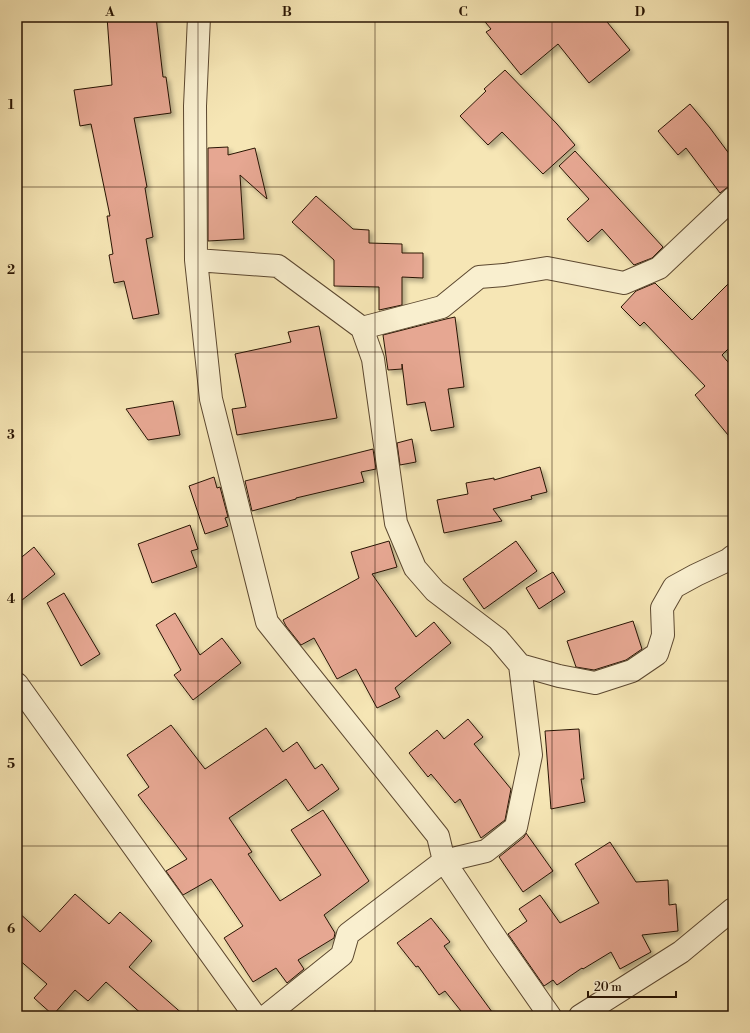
<svg xmlns="http://www.w3.org/2000/svg" width="750" height="1033" viewBox="0 0 750 1033" font-family="'Libre Bodoni',serif">
	<style>
		.building { fill: #e6a792; stroke: #281403; filter: url(#shadow) }
		.lines { fill: none; stroke-linecap: round; stroke-linejoin: round }
		.minor-casing { stroke: #5c4830; stroke-width: 24 }
		.minor { stroke: #f9efcf; stroke-width: 22 }
		.grid { fill: none; stroke: #281403; stroke-width: 1; stroke-opacity: 0.55 }
		.neatline { fill: none; stroke: #281403; stroke-width: 1.5 }
		.grid-label { font-size: 13px; text-anchor: middle; font-weight: bold; fill: #281403 }
	</style>
	<defs>
		<filter id="shadow"><feDropShadow dx="3.5" dy="3.5" stdDeviation="2" flood-color="#0004"/></filter>
	</defs>
	<rect width="100%" height="100%" fill="#f6e6b5"/>
	<filter id="stains"><feTurbulence type="fractalNoise" baseFrequency=".005" numOctaves="4"/><feColorMatrix values="0 0 0 0 .2 0 0 0 0 .09 0 0 0 0 .02 0 0 0 .5 -.17"/></filter>
	<radialGradient id="worn" r=".72"><stop offset=".6" stop-color="#630" stop-opacity="0"/><stop offset="1" stop-color="#630" stop-opacity=".3"/></radialGradient>
	<path class="building" d="M107,17H156L163,77H166L171,113L134,118L147,187L145,188L153,237L146,239L159,314L133,319L124,281L114,283L109,255L113,254L107,216H110L91,124L80,126L74,90L112,85Z
		M481,17H603L630,50L589,83L558,44L521,75L486,32L491,29Z
		M505,70L557,124L575,145L543,174L502,132L488,145L460,116L486,91L484,89Z
		M690,104L710,128L733,159V186H730L725,189L720,193L686,148L678,155L658,131Z
		M228,147V155L255,148L267,199L240,175L244,239L208,241V148Z
		M575,151L663,247L652,258L634,265L602,229L588,242L567,219L589,199L559,166Z
		M316,196L353,229L369,230V243L402,244V253H423V278L402,277V305L379,310V287L334,286V260L292,222Z
		M733,279V344L722,355L733,368V441L695,395L705,386L644,322L640,326L621,307L636,291L655,283L692,320Z
		M455,317L464,387L448,389L454,427L431,431L425,402L407,405L402,364V369L388,370L383,335L446,319Z
		M319,326L337,418L237,435L232,409L246,407L235,354L291,342L288,332Z
		M173,401L180,435L148,440L126,409Z
		M412,439L416,462L400,465L397,443Z
		M373,449L376,469L361,472L364,482L296,498V499L252,511L245,481Z
		M540,467L547,492L531,496L532,499L493,509L502,521L444,533L437,500L468,494L466,483L494,478V480Z
		M214,477L217,488L220,487L228,517L225,518L228,526L205,534L189,486Z
		M190,525L198,549L191,551L197,567L152,583L138,544Z
		M389,541L397,567L372,574L416,637L434,622L451,643L395,688L400,697L377,708L356,669L337,679L314,638L301,645L286,626L283,620L359,578L351,552Z
		M516,541L537,571L484,609L463,579Z
		M34,547L55,574L17,604V561Z
		M553,572L565,592L539,609L526,588Z
		M64,593L100,654L81,666L47,603Z
		M175,613L200,655L222,638L241,663L193,700L174,675L181,670L156,625Z
		M633,621L642,649L626,660L594,670L576,667L567,641Z
		M468,719L483,737L474,744L511,789L505,820L481,838L460,799L455,803L431,774L428,777L409,753L437,730L444,739Z
		M171,725L205,769L266,728L283,752L297,742L315,769L322,764L339,789L308,811L286,779L229,818L252,852L248,854L280,901L321,875L291,830L323,810L369,881L324,915L335,933L334,938L298,960L304,969L287,983L276,968L253,982L224,938L243,926L211,879L183,895L166,871L187,859L138,795L149,787L127,755Z
		M579,729L580,743L584,779H581L585,802L551,809L545,731Z
		M526,833L553,871L523,892L499,857L524,837Z
		M610,842L636,882L668,880L669,905L676,904L678,931L642,935L651,952L620,969L611,952L583,969L582,968L557,985L553,980L544,986L508,934L527,921L519,909L540,895L560,923L599,903L575,864Z
		M75,894L109,924L120,912L152,941L129,967L185,1016H144L106,982L88,1001L75,990L53,1015L34,998L47,984L17,958V911L40,932Z
		M431,918L450,942L444,946L495,1016H465L445,991L439,995L418,966L416,967L397,943Z"/>
	<g class="lines">
		<g class="minor-casing">
			<path id="minor" d="M199,17L195,106L196,260L211,399L267,622L438,836L444,861L499,943L550,1016
				M196,260L278,266L362,328L373,359L396,523L415,568L435,591L498,639L520,665L531,755L516,827L486,851L444,861L348,934L342,955L266,1016
				M362,328L442,307L479,277L504,275L547,268L624,283L659,268L733,198
				M520,665L559,676L595,683L632,671L657,654L663,635L662,608L674,587L696,575L728,560L733,556
				M17,684L255,1016
				M580,1016L681,952L733,909"/>
		</g>
		<use href="#minor" class="minor"/>
	</g>
	<path class="grid" d="M198,17V1016M375,17V1016M552,17V1016M17,187H733M17,352H733M17,516H733M17,681H733M17,846H733"/>
	<rect width="750" height="1033" fill="none" stroke="#f6e6b5" stroke-width="44"/>
	<path d="M588 991v6h88v-6" fill="none" stroke="#281403" stroke-width="2"/>
	<text x="594" y="991" font-size="12" fill="#281403" stroke="#f9efcf" stroke-width="3" paint-order="stroke">20 m</text>
	<rect x="22" y="22" width="706" height="989" class="neatline"/>
	<g class="grid-label">
		<text x="110" y="16">A</text>
		<text x="287" y="16">B</text>
		<text x="463" y="16">C</text>
		<text x="640" y="16">D</text>
		<text x="11" y="109">1</text>
		<text x="11" y="274">2</text>
		<text x="11" y="439">3</text>
		<text x="11" y="603">4</text>
		<text x="11" y="768">5</text>
		<text x="11" y="933">6</text>
	</g>
	<rect width="100%" height="100%" filter="url(#stains)"/>
	<rect width="100%" height="100%" fill="url(#worn)"/>
</svg>
